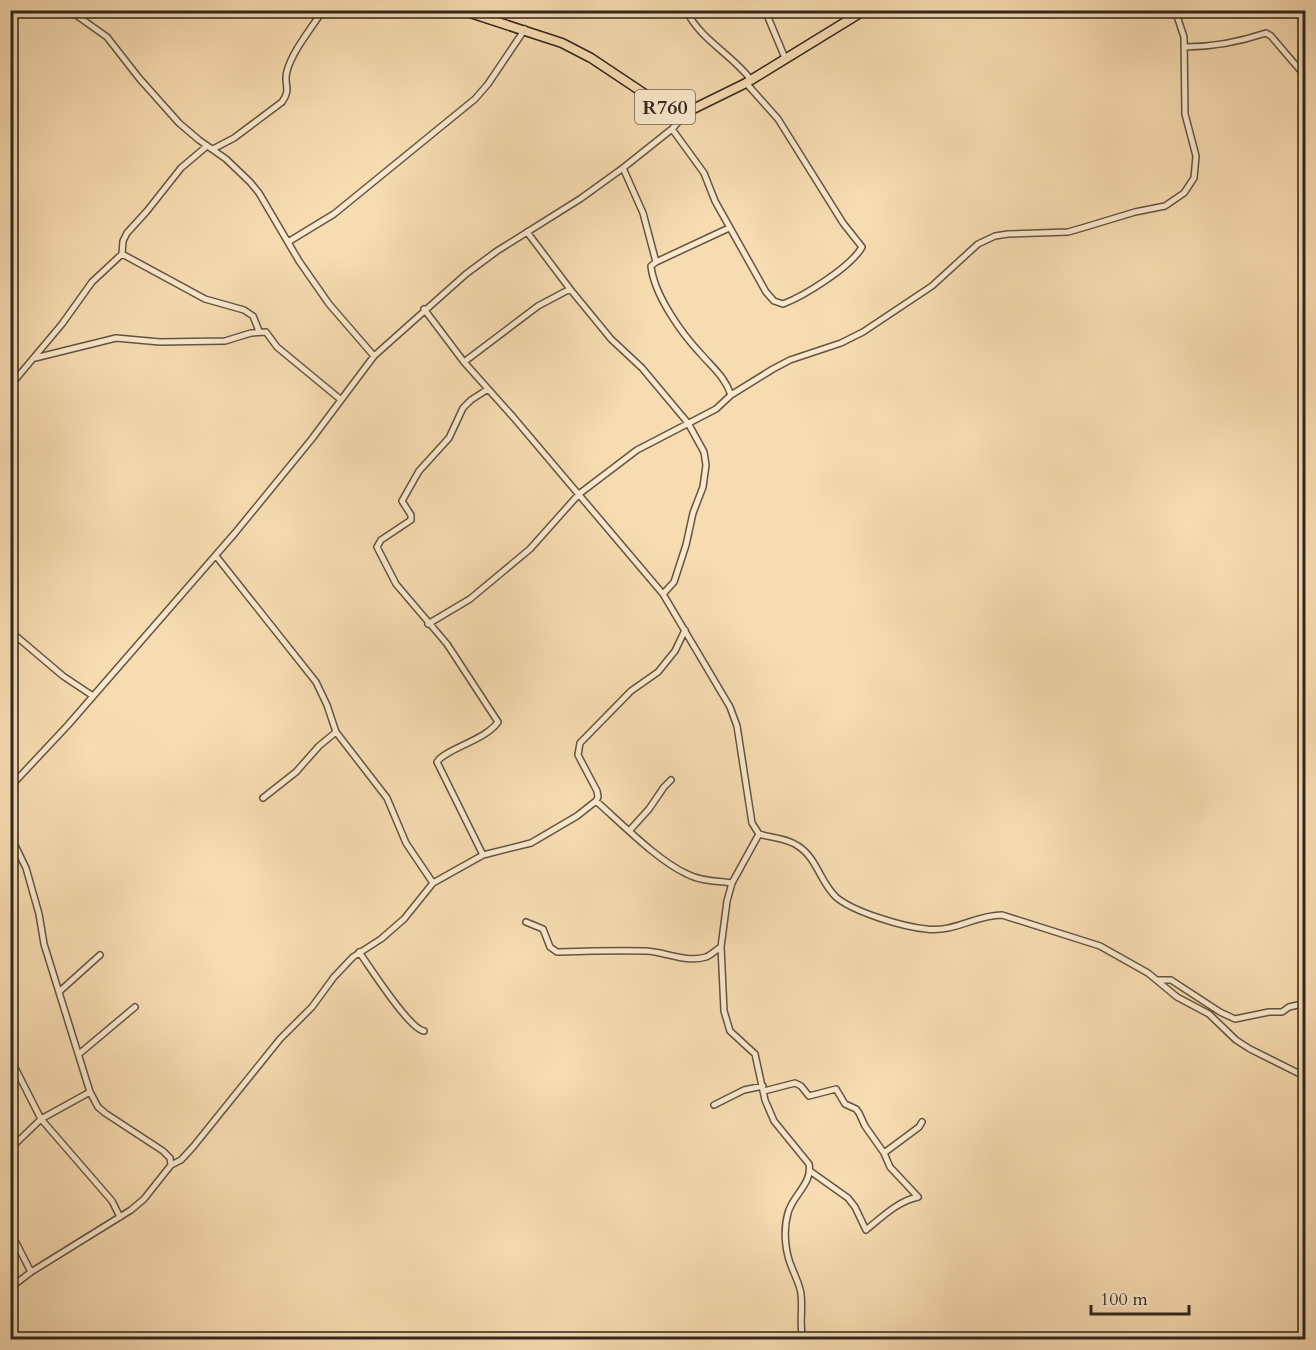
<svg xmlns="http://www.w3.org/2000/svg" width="1316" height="1350" viewBox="0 0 1316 1350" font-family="Cardo,serif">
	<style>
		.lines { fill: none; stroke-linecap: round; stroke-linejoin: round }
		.minor-casing { stroke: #625443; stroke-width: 8 }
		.primary-casing { stroke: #31261e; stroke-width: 11 }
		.minor { stroke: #fae8cc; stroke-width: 5 }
		.primary { stroke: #f7dcb1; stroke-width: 8 }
		.labels { text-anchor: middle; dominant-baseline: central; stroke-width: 4.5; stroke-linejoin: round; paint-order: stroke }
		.shield { fill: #fae8cc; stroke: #6d6052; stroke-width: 1.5 }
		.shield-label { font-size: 20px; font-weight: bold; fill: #31261e }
	</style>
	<rect width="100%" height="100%" fill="#f7dcb1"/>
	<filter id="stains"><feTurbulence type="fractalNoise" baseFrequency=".00333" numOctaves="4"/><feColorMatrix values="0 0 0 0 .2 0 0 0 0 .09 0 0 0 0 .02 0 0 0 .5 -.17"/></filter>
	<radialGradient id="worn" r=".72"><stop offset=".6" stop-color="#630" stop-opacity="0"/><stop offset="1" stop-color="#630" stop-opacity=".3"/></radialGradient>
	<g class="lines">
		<g class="minor-casing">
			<path id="minor" d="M69,10L107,37L139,78L179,123L199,140L226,159L250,182L259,193L299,261L329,304L374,356
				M686,10C701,41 732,54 751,80
				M765,10L785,58
				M1185,47C1214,47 1239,42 1266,33L1271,36L1306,77
				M672,129L704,173L715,201L766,292L774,301L783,304C804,296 851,267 862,247L843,223L778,119L746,83
				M213,149L234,138L282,102C292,89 283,84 287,71C293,50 311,29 323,10
				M623,168L643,213L656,262
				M729,228L656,262L651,266C654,295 682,334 701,354C713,368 725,377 731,395
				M527,232L570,289L611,339L642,368L688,423L704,452L706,465L703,487L693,513L686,545L674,582L663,594
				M288,242L334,214L475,99L488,84L525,29
				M122,254L205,299L244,310L253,316L259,331
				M424,309L464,362L514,418L663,594L730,707L737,726L752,823L759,834C772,838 787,838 798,846C817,858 820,882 836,897C853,912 904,927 926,929C954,933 975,915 1002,915L1100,946L1148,973L1177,997L1209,1014L1236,1040L1250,1049L1306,1077
				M35,358L116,338L160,342L225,341L251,333L266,332L277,347L340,399
				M464,362L538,306L570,289
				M10,386L62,324L92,282L122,254L123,241L127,233L147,211L181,168L207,146
				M216,556L316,682L327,705L336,732L387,798L406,843L433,883
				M428,624L470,599L530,549L579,494L637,450L716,409L731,395L773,369L790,360L841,343L863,332L932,286L978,244L995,236L1008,234L1068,232L1082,228L1135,212L1165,206L1184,193L1194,178L1196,156L1185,114L1184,37L1175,10
				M10,631L63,676L93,696
				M10,787L68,725L235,533L311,440L374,356L466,274L497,251L580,199L623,168L672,129L687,112
				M263,798L296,772L319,746L336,732
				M596,801C621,823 658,861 687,874C700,881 717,881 732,883
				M630,830L649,809L664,787L671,780
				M759,834L732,883L727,901L721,947L724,1011L730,1031L755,1054L765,1100L774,1121L809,1164C813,1183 792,1196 788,1213C783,1230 785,1252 792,1268C795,1276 800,1285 801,1294C803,1310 799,1324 803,1340
				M10,835L26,868L39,914L44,944L90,1092L98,1107L105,1113L163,1151L170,1158L171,1165L144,1199L131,1210L31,1272L10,1288
				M483,855L437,762C445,749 486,740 498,722L447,644L396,584L377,547L381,540L411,520V515L402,501L419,471L449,438L463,408L471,400L488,389
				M526,922L543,929L550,947L557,952C587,951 616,950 646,951C666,952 685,963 706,957C711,955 716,950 721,947
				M359,952C370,967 409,1029 424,1031
				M1157,980H1171L1220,1012L1235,1019L1269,1012H1282L1289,1007L1306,1003
				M60,991L100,955
				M79,1054L135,1007
				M10,1058L41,1119L112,1201L120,1217
				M764,1091L795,1083L801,1086L809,1096L836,1089L845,1104L856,1109L859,1113L865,1126L884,1153
				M714,1105L744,1090L763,1086
				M10,1149L41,1119L90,1092
				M171,1165L181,1160L193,1147L280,1039L312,1007L334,977L353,957L381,939L404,919L433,883L483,855L531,843L577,816L596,801L598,797L597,791L578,755L580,743L631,691L658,672L675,651L685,630
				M810,1171L848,1198L855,1207L866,1230C882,1217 898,1201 918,1197
				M918,1197L890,1167L884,1153L919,1127L922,1122
				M10,1231L31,1272"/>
		</g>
		<g class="primary-casing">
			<path id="primary" d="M461,10L562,43L591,58L666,108L687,112L746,83L865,10"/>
		</g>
		<use href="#minor" class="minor"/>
		<use href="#primary" class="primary"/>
	</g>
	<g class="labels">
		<rect class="shield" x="635" y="90" width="60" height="34" rx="4.5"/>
		<g class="shield-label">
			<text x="665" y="107">R760</text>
		</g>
	</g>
	<rect width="1316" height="1350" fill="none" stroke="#f7dcb1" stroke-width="36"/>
	<rect x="12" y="12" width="1292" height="1326" fill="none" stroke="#31261e" stroke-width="3"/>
	<rect x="18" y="18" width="1280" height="1314" fill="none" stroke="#31261e" stroke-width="1.5"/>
	<path d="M1091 1305v9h98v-9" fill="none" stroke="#31261e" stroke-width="3"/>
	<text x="1100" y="1305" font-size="18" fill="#31261e" stroke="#fae8cc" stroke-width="4.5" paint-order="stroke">100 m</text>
	<rect width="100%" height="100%" filter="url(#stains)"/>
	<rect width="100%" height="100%" fill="url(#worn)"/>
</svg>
